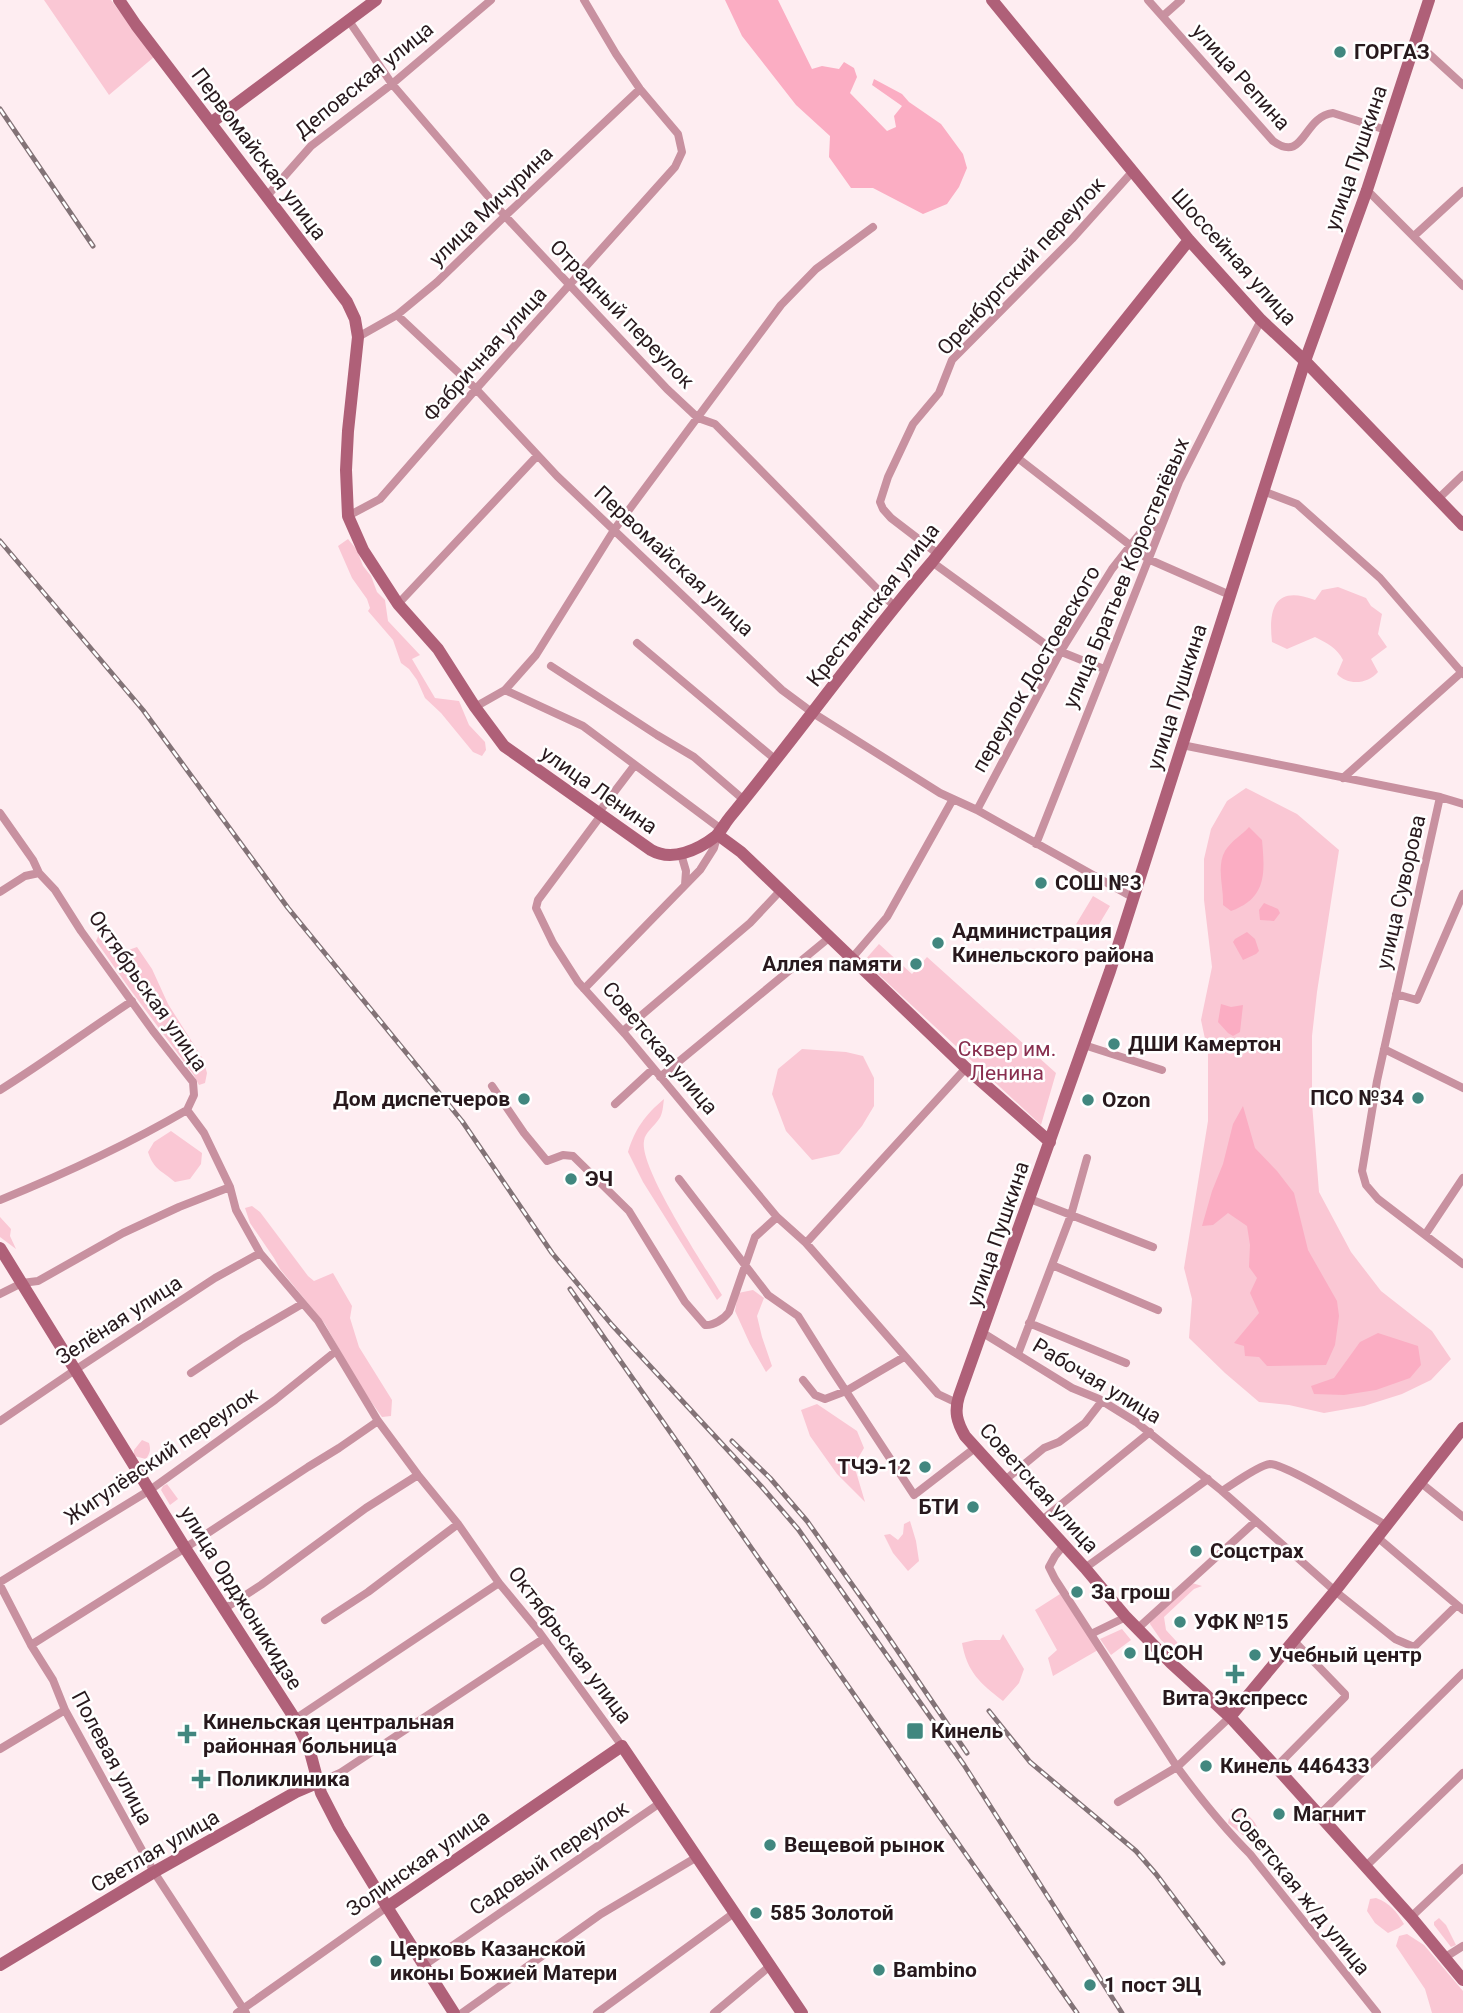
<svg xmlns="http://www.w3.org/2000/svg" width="1463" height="2013" viewBox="0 0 1463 2013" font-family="Roboto,sans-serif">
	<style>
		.green { fill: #fac7d4 }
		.water { fill: #fbadc3 }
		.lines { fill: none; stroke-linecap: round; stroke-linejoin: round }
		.street { stroke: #c891a0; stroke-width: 8 }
		.secondary { stroke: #af6078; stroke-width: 12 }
		.rail-casing { stroke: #837377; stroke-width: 5 }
		.rail { stroke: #fff; stroke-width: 2.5; stroke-dasharray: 8; stroke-linecap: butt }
		.poi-dot { fill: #41877f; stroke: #fff; stroke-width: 2.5 }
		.labels { text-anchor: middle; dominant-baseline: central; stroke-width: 5; stroke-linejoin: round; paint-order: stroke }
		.poi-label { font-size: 21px; font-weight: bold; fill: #28191d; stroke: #fff; text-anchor: start }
		.street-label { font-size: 21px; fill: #28191d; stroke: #fff }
		.park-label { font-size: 21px; fill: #892f4f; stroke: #fff }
	</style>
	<rect width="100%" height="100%" fill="#feedf1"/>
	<path class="green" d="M44,0H111L154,57L109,95Z
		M348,539L357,550L363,566L371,576L377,592L385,600L388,621L420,655L412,659L435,698L459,701L469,725L485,742L486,750L482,756L473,752L441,713L425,698L417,680L409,669L401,663L393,640L368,611L370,608L367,599L352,578L338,546Z
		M1338,587L1366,598L1371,606L1382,614L1378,634L1387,647L1371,659L1378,672C1368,684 1348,686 1337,674L1343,660C1337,648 1327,643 1315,637L1287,649L1272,642C1268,607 1276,585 1315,600L1322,590Z
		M1246,788L1297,814L1339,850L1317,992L1312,1036V1103L1319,1192L1351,1252L1381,1291L1432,1331L1451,1359L1431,1380L1402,1394L1364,1406L1324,1413L1289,1405L1259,1402L1225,1373L1189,1338L1192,1299L1184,1268L1208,1121V1053L1201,1020L1212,967L1204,900V859L1211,829L1227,801Z
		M1093,896L1110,906L1092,936L1075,926Z
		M100,932L120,953L137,947L152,969L168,1004L203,1059L207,1073L205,1083L199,1085L193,1074L129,988L96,941Z
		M879,944L912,974L927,957L1056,1073L1041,1125L864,961Z
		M802,1049L846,1052L863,1056L874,1078V1106L862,1126L839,1154L812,1160L786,1131L772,1094L778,1069Z
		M664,1099C663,1105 663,1114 659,1119C654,1127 645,1132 644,1141C639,1168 706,1268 722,1295L717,1300L643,1182L628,1152C635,1129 645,1115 664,1099Z
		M171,1131L202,1153L201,1164L190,1179L175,1182C161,1170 154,1170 148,1152L154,1142Z
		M252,1206L260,1212L308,1276L314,1281L333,1273L352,1306L350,1318L359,1347L392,1400L391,1416L382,1417L359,1385L325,1324L280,1269L274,1258L250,1223L245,1208Z
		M0,1217L11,1229L10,1236L16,1249L0,1237Z
		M753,1290L764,1298L757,1316L762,1337L772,1366L766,1372L750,1344L735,1311L738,1293Z
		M817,1404L857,1431L864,1448L854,1465L865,1502L837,1474L810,1436L801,1410Z
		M142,1440L149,1443C151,1450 150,1453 146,1459L134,1456V1450Z
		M167,1484L178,1499L170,1505L161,1490L163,1486Z
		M910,1521L916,1541L919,1561L908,1571L893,1553L884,1535L890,1534L898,1540L903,1534L904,1524Z
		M1192,1583L1202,1586L1194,1589L1164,1617L1166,1630L1177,1642L1183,1658L1161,1640L1150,1624L1151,1615Z
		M1060,1594L1098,1650L1053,1676L1048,1658L1057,1650L1035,1610Z
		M1122,1629L1131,1640L1111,1655L1100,1639Z
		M1003,1634L1024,1669L1019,1683L1003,1701C980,1683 967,1672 962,1643L975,1640H1000Z
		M1239,1808C1253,1819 1264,1827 1255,1845L1228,1823L1231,1809Z
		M1376,1898C1390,1903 1397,1912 1404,1924L1399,1928L1388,1933L1375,1923L1367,1911L1370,1899Z
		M1439,1918L1446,1925L1456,1945L1451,1947L1434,1925V1922Z
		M1407,1934L1424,1945L1463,1991V2013H1432L1425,1989L1396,1946L1399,1936Z"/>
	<path class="water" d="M725,0H778L812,69L822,66L839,69L844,62L854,68L857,77L850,93L887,131L896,127L894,116L902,106L872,85L874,79L902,94L909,102L941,124L963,154L967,168L959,187L947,204L923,214L873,188H851L829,157L830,136L796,105L742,36Z
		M1249,827L1262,840C1265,873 1267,898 1231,911L1223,905C1224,888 1216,867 1225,851C1231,841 1242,835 1249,827Z
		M1264,903L1278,909L1280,913L1274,921L1260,920L1259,910Z
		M1247,932L1255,939L1259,951L1256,954L1243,960L1233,942L1235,939Z
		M1221,1004L1231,1007L1243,1005L1240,1032L1233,1036L1228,1033L1218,1022Z
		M1243,1106L1255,1148L1277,1171L1294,1193L1308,1250L1337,1301L1339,1316L1335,1345L1326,1365L1267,1366L1259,1357L1245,1356L1244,1346L1234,1343L1259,1313L1250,1293L1257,1278L1249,1267L1250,1245L1247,1226L1228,1213L1213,1225L1202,1226L1212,1191L1223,1164L1233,1124Z
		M1378,1333L1418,1346L1421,1365L1410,1378L1376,1390L1344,1395L1314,1394L1311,1386L1334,1378L1360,1342Z"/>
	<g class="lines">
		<path class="street" d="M1148,0L1273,141C1305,164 1302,117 1333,113L1386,130
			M1163,16L1181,0
			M349,21L392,84L505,216L667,389L698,418L715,424L894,606
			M1416,42L1463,85
			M1367,190L1463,286
			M267,196L311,146L392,84L491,0
			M1414,236L1463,191
			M397,315L476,389L557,476L782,690L813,713L940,793L977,810L1134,898
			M358,337L397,315L437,282L505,216L640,89
			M1015,456L1148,559L1230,595
			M1263,491L1297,504L1380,578L1463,674
			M1438,499L1463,475
			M348,516L380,499L476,389L675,167L682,152L678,134L640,89L616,54L584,0
			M938,554L891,518L883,509L880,502L888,477L913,424L939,393L952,360L1072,239L1133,171
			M932,562L1049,647L1104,669
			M398,604L537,456
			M637,643L776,760
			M551,666L657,735L694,757L744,800
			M505,690L583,726L721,829
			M475,707L505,690L536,655L614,530L781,305L816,269L873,227
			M1182,745L1440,797L1463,804
			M1343,778L1463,671
			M1440,797L1377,1081L1362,1171L1366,1185L1378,1199L1463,1264
			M977,810L1061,651L1112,569L1145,527H1161
			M599,812L634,766
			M0,813L33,860L39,873L55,890L81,931L153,1031L193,1082L194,1095L187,1110L204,1133L230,1187L236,1210L260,1253L318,1321L378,1421L418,1475L458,1524L499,1583L537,1629L622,1746
			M602,814L538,900L536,908L553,943L578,982L625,1034L777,1217L806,1243L938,1394L957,1403
			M1036,844L1179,482L1261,320
			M681,854L686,871L685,885
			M0,892L25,876L39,873
			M852,958L887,917L953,799
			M584,989L700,870L714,848L717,837
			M1396,994L1417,1000L1463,894
			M623,1031L750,923L781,890
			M1084,1045L1162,1070
			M1384,1049L1463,1088
			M660,1077L830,937
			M492,1086L524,1133L547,1161L563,1155L573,1156L629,1211L685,1302L705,1325C713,1326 724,1319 729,1312L755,1237L777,1217
			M0,1090C45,1062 88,1030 132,1001
			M615,1104L653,1069
			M679,1179L768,1295L798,1316L830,1367L914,1495L975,1448
			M1030,1199L1153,1247
			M0,1200C64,1174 127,1145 187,1110
			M1425,1235L1463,1178
			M806,1243L966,1068
			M1052,1265L1158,1310
			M0,1294L22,1283L38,1281L123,1233L179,1207L230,1187
			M1029,1323L1126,1363
			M983,1333L1072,1388L1099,1399L1136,1422L1222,1491L1335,1591L1395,1639L1414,1647L1457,1605
			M1018,1354L1071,1215L1087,1158
			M191,1373L242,1339L302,1304
			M803,1380L815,1395L825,1399L846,1391L904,1357
			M0,1421L75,1370L215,1278L260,1253
			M1005,1480L1044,1448L1059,1442L1085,1423L1102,1401
			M1421,1483L1463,1517
			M1222,1491C1233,1484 1259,1465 1270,1464C1287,1464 1366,1514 1386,1525
			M1042,1520L1150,1432
			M1377,1537L1463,1610
			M1064,1545L1055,1556L1049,1567L1055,1579L1177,1767C1200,1798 1223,1827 1250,1854L1377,2013
			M1085,1568L1208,1479
			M0,1582L150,1490L275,1400L336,1351
			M0,1585L31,1645L53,1680L65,1710L154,1872L246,2013
			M224,1609L261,1585L366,1508L418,1475
			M325,1620L368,1592L458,1524
			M1137,1629L1256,1521
			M1091,1634L1126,1617
			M31,1645L185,1548L308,1467L339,1448L378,1421
			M295,1719L499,1583
			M0,1749L65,1710
			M1276,1767L1345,1697V1694L1293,1640
			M317,1783L340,1773L543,1639
			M1118,1802L1177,1767L1230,1717
			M1319,1815L1463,1673
			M1365,1867L1463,1773
			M1411,1917L1463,1868
			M1444,1958L1463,1946
			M423,1966L660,1803
			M237,2013L387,1907
			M462,2013L601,1914L697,1857
			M597,2013L734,1913
			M714,2013L770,1966"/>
		<path class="secondary" d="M119,0L136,25L347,302L355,319L358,337L348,431L346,470L348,516L363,550L398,604L438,649L475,707L504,746L651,850C672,862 698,850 716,836C721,831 725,823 730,817C799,733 862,644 932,562L1189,240
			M992,0L1189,240L1261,320L1305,361L1463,525
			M1429,0L1367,190L1305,361L1110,971L959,1396C954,1412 957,1422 965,1436L1085,1568L1126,1617L1171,1663L1230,1717L1276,1767L1411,1917L1463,1980
			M212,122L376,0
			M718,835L741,852L966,1068L1050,1142
			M0,1248L185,1548L295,1719L309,1748L321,1793L339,1828L387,1907L454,2013
			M1230,1717L1335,1591L1463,1428
			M387,1907L622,1746L802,2013
			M0,1965L154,1872L296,1792L317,1783"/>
		<g class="rail-casing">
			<path id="rail" d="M0,109L93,246
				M0,541L143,710L288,908L462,1121L552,1253L612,1325L761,1486L798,1529L964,1765L1122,2013
				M570,1289L1077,2013
				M732,1441L770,1478L807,1521L868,1607L967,1753
				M989,1711L1030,1762L1136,1851L1156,1874L1223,1963"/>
		</g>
		<use href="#rail" class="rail"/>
	</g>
	<g class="poi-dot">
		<circle cx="1340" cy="52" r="7"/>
		<circle cx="1041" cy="883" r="7"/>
		<circle cx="938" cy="943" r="7"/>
		<circle cx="916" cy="964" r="7"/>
		<circle cx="1114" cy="1044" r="7"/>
		<circle cx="1418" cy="1098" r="7"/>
		<circle cx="524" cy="1099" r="7"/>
		<circle cx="1088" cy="1100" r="7"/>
		<circle cx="571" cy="1179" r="7"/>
		<circle cx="925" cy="1467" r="7"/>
		<circle cx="973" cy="1507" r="7"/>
		<circle cx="1196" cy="1551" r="7"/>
		<circle cx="1077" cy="1592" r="7"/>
		<circle cx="1180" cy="1622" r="7"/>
		<circle cx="1130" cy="1653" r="7"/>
		<circle cx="1255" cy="1655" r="7"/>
		<path d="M1231.5 1663.5h7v7h7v7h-7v7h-7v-7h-7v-7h7z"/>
		<rect x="906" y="1722" width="18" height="18" rx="3.5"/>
		<path d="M183.5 1723.5h7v7h7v7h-7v7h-7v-7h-7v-7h7z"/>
		<circle cx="1206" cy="1766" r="7"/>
		<path d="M197.5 1768.5h7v7h7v7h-7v7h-7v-7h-7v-7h7z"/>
		<circle cx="1279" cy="1814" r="7"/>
		<circle cx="770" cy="1845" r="7"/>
		<circle cx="756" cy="1913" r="7"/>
		<circle cx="376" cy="1961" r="7"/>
		<circle cx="879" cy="1970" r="7"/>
		<circle cx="1090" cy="1985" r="7"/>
	</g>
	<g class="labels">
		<g class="poi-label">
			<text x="1354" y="52">ГОРГАЗ</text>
			<text x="1055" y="883">СОШ №3</text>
			<text x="952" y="931">Администрация<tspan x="952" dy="24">Кинельского района</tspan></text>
			<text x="902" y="964" text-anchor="end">Аллея памяти</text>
			<text x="1128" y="1044">ДШИ Камертон</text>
			<text x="1404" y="1098" text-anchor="end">ПСО №34</text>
			<text x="510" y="1099" text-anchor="end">Дом диспетчеров</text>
			<text x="1102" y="1100">Ozon</text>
			<text x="585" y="1179">ЭЧ</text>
			<text x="911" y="1467" text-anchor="end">ТЧЭ-12</text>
			<text x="959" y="1507" text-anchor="end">БТИ</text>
			<text x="1210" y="1551">Соцстрах</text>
			<text x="1091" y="1592">За грош</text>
			<text x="1194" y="1622">УФК №15</text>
			<text x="1144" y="1653">ЦСОН</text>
			<text x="1269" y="1655">Учебный центр</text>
			<text x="1235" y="1698" text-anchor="middle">Вита Экспресс</text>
			<text x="203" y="1722">Кинельская центральная<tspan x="203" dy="24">районная больница</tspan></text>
			<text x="931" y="1731">Кинель</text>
			<text x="1220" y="1766">Кинель 446433</text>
			<text x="217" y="1779">Поликлиника</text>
			<text x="1293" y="1814">Магнит</text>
			<text x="784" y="1845">Вещевой рынок</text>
			<text x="770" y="1913">585 Золотой</text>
			<text x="390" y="1949">Церковь Казанской<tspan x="390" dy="24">иконы Божией Матери</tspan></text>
			<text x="893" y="1970">Bambino</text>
			<text x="1104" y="1985">1 пост ЭЦ</text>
		</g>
		<g class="street-label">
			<text transform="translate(1241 77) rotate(48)">улица Репина</text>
			<text transform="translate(364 80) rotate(-39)">Деповская улица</text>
			<text transform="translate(259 154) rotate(53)">Первомайская улица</text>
			<text transform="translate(1356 158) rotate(-71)">улица Пушкина</text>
			<text transform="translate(491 206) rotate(-44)">улица Мичурина</text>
			<text transform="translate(1234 257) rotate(48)">Шоссейная улица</text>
			<text transform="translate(1021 266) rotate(-47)">Оренбургский переулок</text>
			<text transform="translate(622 314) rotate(46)">Отрадный переулок</text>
			<text transform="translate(485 354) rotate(-48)">Фабричная улица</text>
			<text transform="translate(674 561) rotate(43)">Первомайская улица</text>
			<text transform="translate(1126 573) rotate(-67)">улица Братьев Коростелёвых</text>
			<text transform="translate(873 605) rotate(-52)">Крестьянская улица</text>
			<text transform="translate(1036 669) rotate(-60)">переулок Достоевского</text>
			<text transform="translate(1177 697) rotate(-72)">улица Пушкина</text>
			<text transform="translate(599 790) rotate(35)">улица Ленина</text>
			<text transform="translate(1401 892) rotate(-77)">улица Суворова</text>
			<text transform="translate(148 991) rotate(55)">Октябрьская улица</text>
			<text transform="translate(660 1048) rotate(50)">Советская улица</text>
			<text transform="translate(998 1234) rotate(-71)">улица Пушкина</text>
			<text transform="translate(119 1320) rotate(-33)">Зелёная улица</text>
			<text transform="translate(1097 1381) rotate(31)">Рабочая улица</text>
			<text transform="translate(161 1456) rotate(-34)">Жигулёвский переулок</text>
			<text transform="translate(1039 1488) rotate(48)">Советская улица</text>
			<text transform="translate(241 1598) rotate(58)">улица Орджоникидзе</text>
			<text transform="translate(570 1645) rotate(53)">Октябрьская улица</text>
			<text transform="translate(112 1758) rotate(62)">Полевая улица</text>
			<text transform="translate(155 1851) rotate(-30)">Светлая улица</text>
			<text transform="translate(549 1858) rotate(-34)">Садовый переулок</text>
			<text transform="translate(418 1863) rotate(-35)">Золинская улица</text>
			<text transform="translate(1300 1891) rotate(51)">Советская ж/д улица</text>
		</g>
		<g class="park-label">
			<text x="1007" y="1049">Сквер им.<tspan x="1007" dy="24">Ленина</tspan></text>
		</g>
	</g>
</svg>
